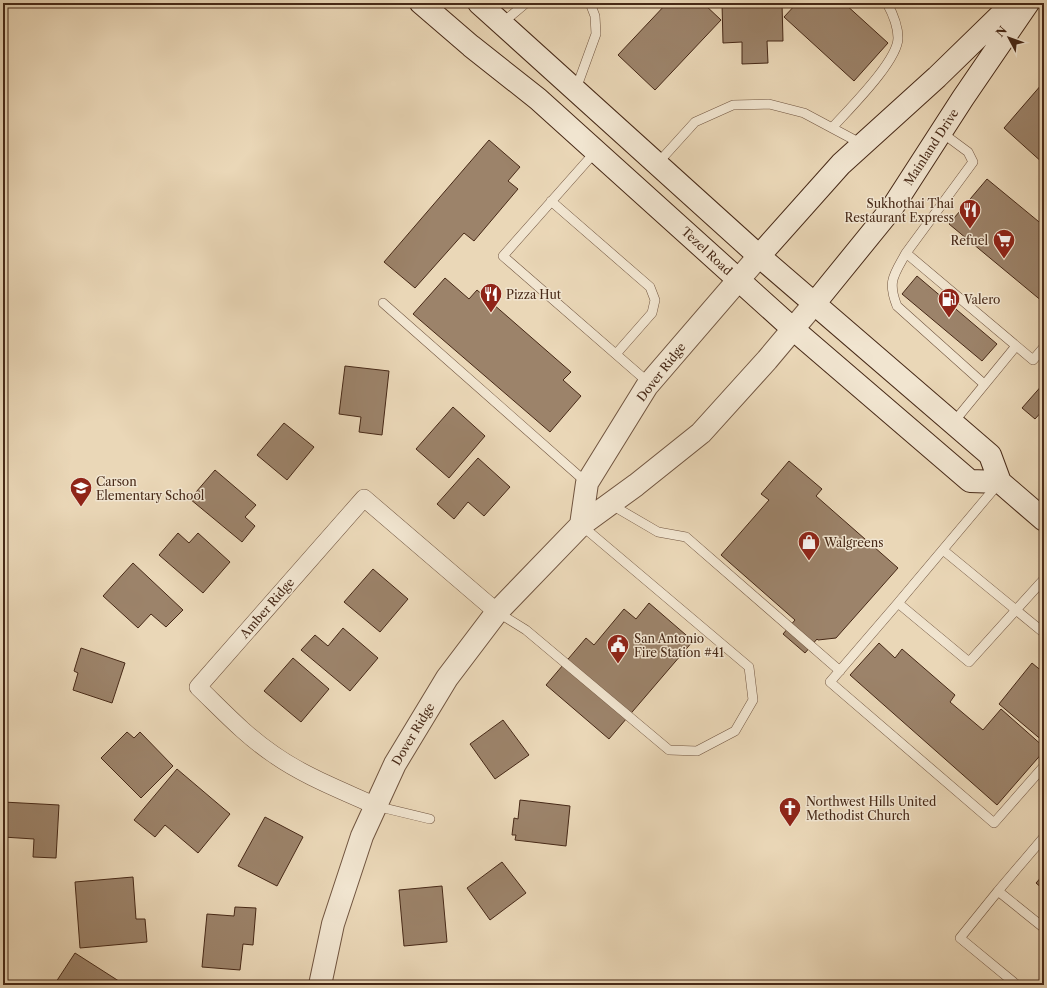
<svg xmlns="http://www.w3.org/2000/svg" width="1047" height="988" viewBox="0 0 1047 988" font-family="'Libre Caslon Text',serif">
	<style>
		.building { fill: #9c836a; stroke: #472917 }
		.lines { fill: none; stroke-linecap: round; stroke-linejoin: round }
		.service-casing { stroke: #70543f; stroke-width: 10 }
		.minor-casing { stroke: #70543f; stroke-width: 18 }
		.tertiary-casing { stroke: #70543f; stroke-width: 24 }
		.secondary-casing { stroke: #472917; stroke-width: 24 }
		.service { stroke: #f1e5d0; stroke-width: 9 }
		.minor { stroke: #f1e5d0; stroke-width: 17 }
		.tertiary { stroke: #f1e5d0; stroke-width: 22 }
		.secondary { stroke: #f1e5d0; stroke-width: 22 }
		.labels { text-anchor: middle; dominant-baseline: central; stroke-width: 3; stroke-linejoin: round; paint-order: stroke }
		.street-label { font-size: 12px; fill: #472917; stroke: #f1e5d0 }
		.poi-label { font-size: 12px; fill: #472917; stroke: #f1e5d0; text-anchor: start }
	</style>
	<rect width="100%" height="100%" fill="#ead7b7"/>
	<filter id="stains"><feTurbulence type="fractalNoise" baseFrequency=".005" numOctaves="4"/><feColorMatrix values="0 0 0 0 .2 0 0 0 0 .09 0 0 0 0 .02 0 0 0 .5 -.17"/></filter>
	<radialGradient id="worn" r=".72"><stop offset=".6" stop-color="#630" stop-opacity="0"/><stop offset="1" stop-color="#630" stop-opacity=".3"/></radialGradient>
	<path class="building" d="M667,3H703L721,20L655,90L618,55Z
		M722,3H782L783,41H767L768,63L742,64V42L723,43Z
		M797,3H844L888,43L854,81L784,17Z
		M1042,84L1044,86V164L1004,128Z
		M489,140L520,167L508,181L518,189L474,241L464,233L415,288L384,262Z
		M987,179L1044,226L1043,302L949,224Z
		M917,276L997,344L982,361L902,294Z
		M445,278L469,299L477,290L571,372L563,380L581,396L550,432L413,314Z
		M345,366L389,371L382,435L359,432L361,417L339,414Z
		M1044,383V409L1035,419L1022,408Z
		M453,407L485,436L449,478L416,449Z
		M284,423L314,447L287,480L257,455Z
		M478,458L510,487L484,516L468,502L454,519L437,504Z
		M789,461L822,489L816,496L898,568L836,638L818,640L817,639L805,653L783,634L795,620L721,555L769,500L761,494Z
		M215,470L256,505L245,517L255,526L242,542L190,499Z
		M178,533L189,543L198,533L230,562L203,593L159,555Z
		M133,563L183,610L166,627L151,614L138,628L103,596Z
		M373,569L408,599L380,632L344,602Z
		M649,603L693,641L609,739L546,685L586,638L594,645L624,609L636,619Z
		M343,628L378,658L350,691L301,650L315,635L328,646Z
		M879,643L895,658L902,649L955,695L950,702L983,730L1001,709L1044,747V751L997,805L850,675Z
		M81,648L125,663L112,703L73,690L78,673L74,671Z
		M293,658L329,689L301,722L264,691Z
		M1032,663L1044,673V742L999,704Z
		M503,720L529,755L495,779L470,744Z
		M127,732L134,738L140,732L173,766L141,798L101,758Z
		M177,769L230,814L198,853L165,825L155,837L134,820Z
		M520,800L570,806L566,846L515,840L516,835H512L514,818L518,819Z
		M3,802L59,805L56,858L33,857L34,839L3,837Z
		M265,817L303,837L277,886L238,866Z
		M502,862L526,893L490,920L467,888Z
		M1044,874V890L1036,883Z
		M133,877L136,919H145L147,942L80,948L75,882Z
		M442,886L447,942L404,946L399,890Z
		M235,907L256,908L253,945L243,944L240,970L202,967L207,914L234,916Z
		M75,953L125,985H54Z"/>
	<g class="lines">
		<g class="service-casing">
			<path id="service" d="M501,24L526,3
				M576,89L596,34L595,16L590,3
				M832,128C848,110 898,61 898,38C898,25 893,14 887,3
				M941,132L968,152L973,162L906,253L1033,360L1044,347
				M596,151L503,256L649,383
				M657,164L695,122L733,105L769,104L804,113L862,144
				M551,201L650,287L655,300L652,313L616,354
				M906,253C894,275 887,281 897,306L984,384
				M383,303L587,483
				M953,423L1016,346
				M610,504L658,532L686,537L840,671
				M943,550L1044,633
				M1044,579L969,662L898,603L830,682L994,823L1044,766
				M898,603L999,483
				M497,612L526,630L669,750L697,751L735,731L753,700L749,667L581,525
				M376,806L430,819
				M1044,837L998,891L1044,928
				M998,891L960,938L1017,985"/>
		</g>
		<g class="minor-casing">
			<path id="minor" d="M376,806C341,790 304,776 273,754C245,735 222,710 198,687L364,498L497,612"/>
		</g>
		<g class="tertiary-casing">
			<path id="tertiary" d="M581,525L587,483L647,386L759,256
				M320,985L333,924L362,836L395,764L447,678L497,612L581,525L636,485L701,433L767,360L814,304"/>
		</g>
		<g class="secondary-casing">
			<path id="secondary" d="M421,3L471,46L538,99L793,329L970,481L1000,482
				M479,3L759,256L990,455L1000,482L1044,520
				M759,256L841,164L937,77L1013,3
				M814,304L892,208L963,98L1028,3"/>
		</g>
		<use href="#service" class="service"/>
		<use href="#minor" class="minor"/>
		<use href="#tertiary" class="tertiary"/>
		<use href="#secondary" class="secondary"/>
	</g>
	<defs>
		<g id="restaurant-pin" transform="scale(1.15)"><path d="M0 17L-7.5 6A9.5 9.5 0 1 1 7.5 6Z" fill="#8f2418" stroke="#f1e5d0"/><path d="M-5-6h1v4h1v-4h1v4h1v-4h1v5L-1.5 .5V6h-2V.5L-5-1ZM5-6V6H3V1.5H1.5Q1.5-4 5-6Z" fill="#fff"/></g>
		<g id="supermarket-pin" transform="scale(1.15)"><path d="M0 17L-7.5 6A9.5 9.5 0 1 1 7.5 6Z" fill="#8f2418" stroke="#f1e5d0"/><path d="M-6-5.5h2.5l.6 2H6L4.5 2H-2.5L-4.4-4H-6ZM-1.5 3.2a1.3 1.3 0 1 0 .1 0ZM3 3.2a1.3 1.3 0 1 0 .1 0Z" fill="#fff"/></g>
		<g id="fuel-pin" transform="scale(1.15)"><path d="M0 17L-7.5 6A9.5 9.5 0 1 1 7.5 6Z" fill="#8f2418" stroke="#f1e5d0"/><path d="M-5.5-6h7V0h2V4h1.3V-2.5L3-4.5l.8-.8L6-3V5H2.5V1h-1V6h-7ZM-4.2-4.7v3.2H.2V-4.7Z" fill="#fff"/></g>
		<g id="school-pin" transform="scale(1.15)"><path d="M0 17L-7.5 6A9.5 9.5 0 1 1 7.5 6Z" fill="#8f2418" stroke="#f1e5d0"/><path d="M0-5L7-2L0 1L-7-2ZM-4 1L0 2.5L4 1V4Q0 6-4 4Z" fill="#fff"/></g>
		<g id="shop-pin" transform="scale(1.15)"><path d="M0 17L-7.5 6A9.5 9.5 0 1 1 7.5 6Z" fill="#8f2418" stroke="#f1e5d0"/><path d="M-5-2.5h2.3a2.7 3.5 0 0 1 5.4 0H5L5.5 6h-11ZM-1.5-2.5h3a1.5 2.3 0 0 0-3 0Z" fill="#fff"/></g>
		<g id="civic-pin" transform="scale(1.15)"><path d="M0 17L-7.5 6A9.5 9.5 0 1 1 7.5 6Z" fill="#8f2418" stroke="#f1e5d0"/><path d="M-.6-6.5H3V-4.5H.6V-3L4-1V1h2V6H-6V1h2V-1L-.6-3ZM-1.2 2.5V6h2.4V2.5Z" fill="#fff"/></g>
		<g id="church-pin" transform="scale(1.15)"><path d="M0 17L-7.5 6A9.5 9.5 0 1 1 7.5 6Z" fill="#8f2418" stroke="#f1e5d0"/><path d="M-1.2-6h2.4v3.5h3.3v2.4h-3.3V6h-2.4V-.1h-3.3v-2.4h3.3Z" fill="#fff"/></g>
	</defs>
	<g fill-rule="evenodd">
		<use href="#restaurant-pin" x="970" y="210"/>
		<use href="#supermarket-pin" x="1004" y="240"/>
		<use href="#restaurant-pin" x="491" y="294"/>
		<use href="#fuel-pin" x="949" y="299"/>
		<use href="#school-pin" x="81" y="488"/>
		<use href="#shop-pin" x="809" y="542"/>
		<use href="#civic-pin" x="618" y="645"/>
		<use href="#church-pin" x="790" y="808"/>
	</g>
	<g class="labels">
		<g class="street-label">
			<text transform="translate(931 147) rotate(-57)">Mainland Drive</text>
			<text transform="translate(707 251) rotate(43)">Tezel Road</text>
			<text transform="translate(661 372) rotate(-52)">Dover Ridge</text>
			<text transform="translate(267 608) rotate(-49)">Amber Ridge</text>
			<text transform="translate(413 734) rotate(-59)">Dover Ridge</text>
		</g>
		<g class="poi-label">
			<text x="954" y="203" text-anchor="end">Sukhothai Thai<tspan x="954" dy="14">Restaurant Express</tspan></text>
			<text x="988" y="240" text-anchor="end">Refuel</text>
			<text x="506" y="294">Pizza Hut</text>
			<text x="964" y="299">Valero</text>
			<text x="96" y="481">Carson<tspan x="96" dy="14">Elementary School</tspan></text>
			<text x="824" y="542">Walgreens</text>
			<text x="634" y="638">San Antonio<tspan x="634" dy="14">Fire Station #41</tspan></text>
			<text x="806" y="801">Northwest Hills United<tspan x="806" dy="14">Methodist Church</tspan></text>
		</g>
	</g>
	<rect width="1047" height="988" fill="none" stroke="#ead7b7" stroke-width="16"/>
	<rect x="4" y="4" width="1039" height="980" fill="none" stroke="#472917" stroke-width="2"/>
	<rect x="8" y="8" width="1031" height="972" fill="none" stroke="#472917"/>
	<g transform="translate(1009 38) rotate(311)" stroke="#f1e5d0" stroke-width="3" paint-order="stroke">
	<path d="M0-3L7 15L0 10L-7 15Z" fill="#472917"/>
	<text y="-6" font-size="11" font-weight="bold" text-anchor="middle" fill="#472917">N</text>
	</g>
	<rect width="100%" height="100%" filter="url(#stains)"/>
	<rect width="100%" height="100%" fill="url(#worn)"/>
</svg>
